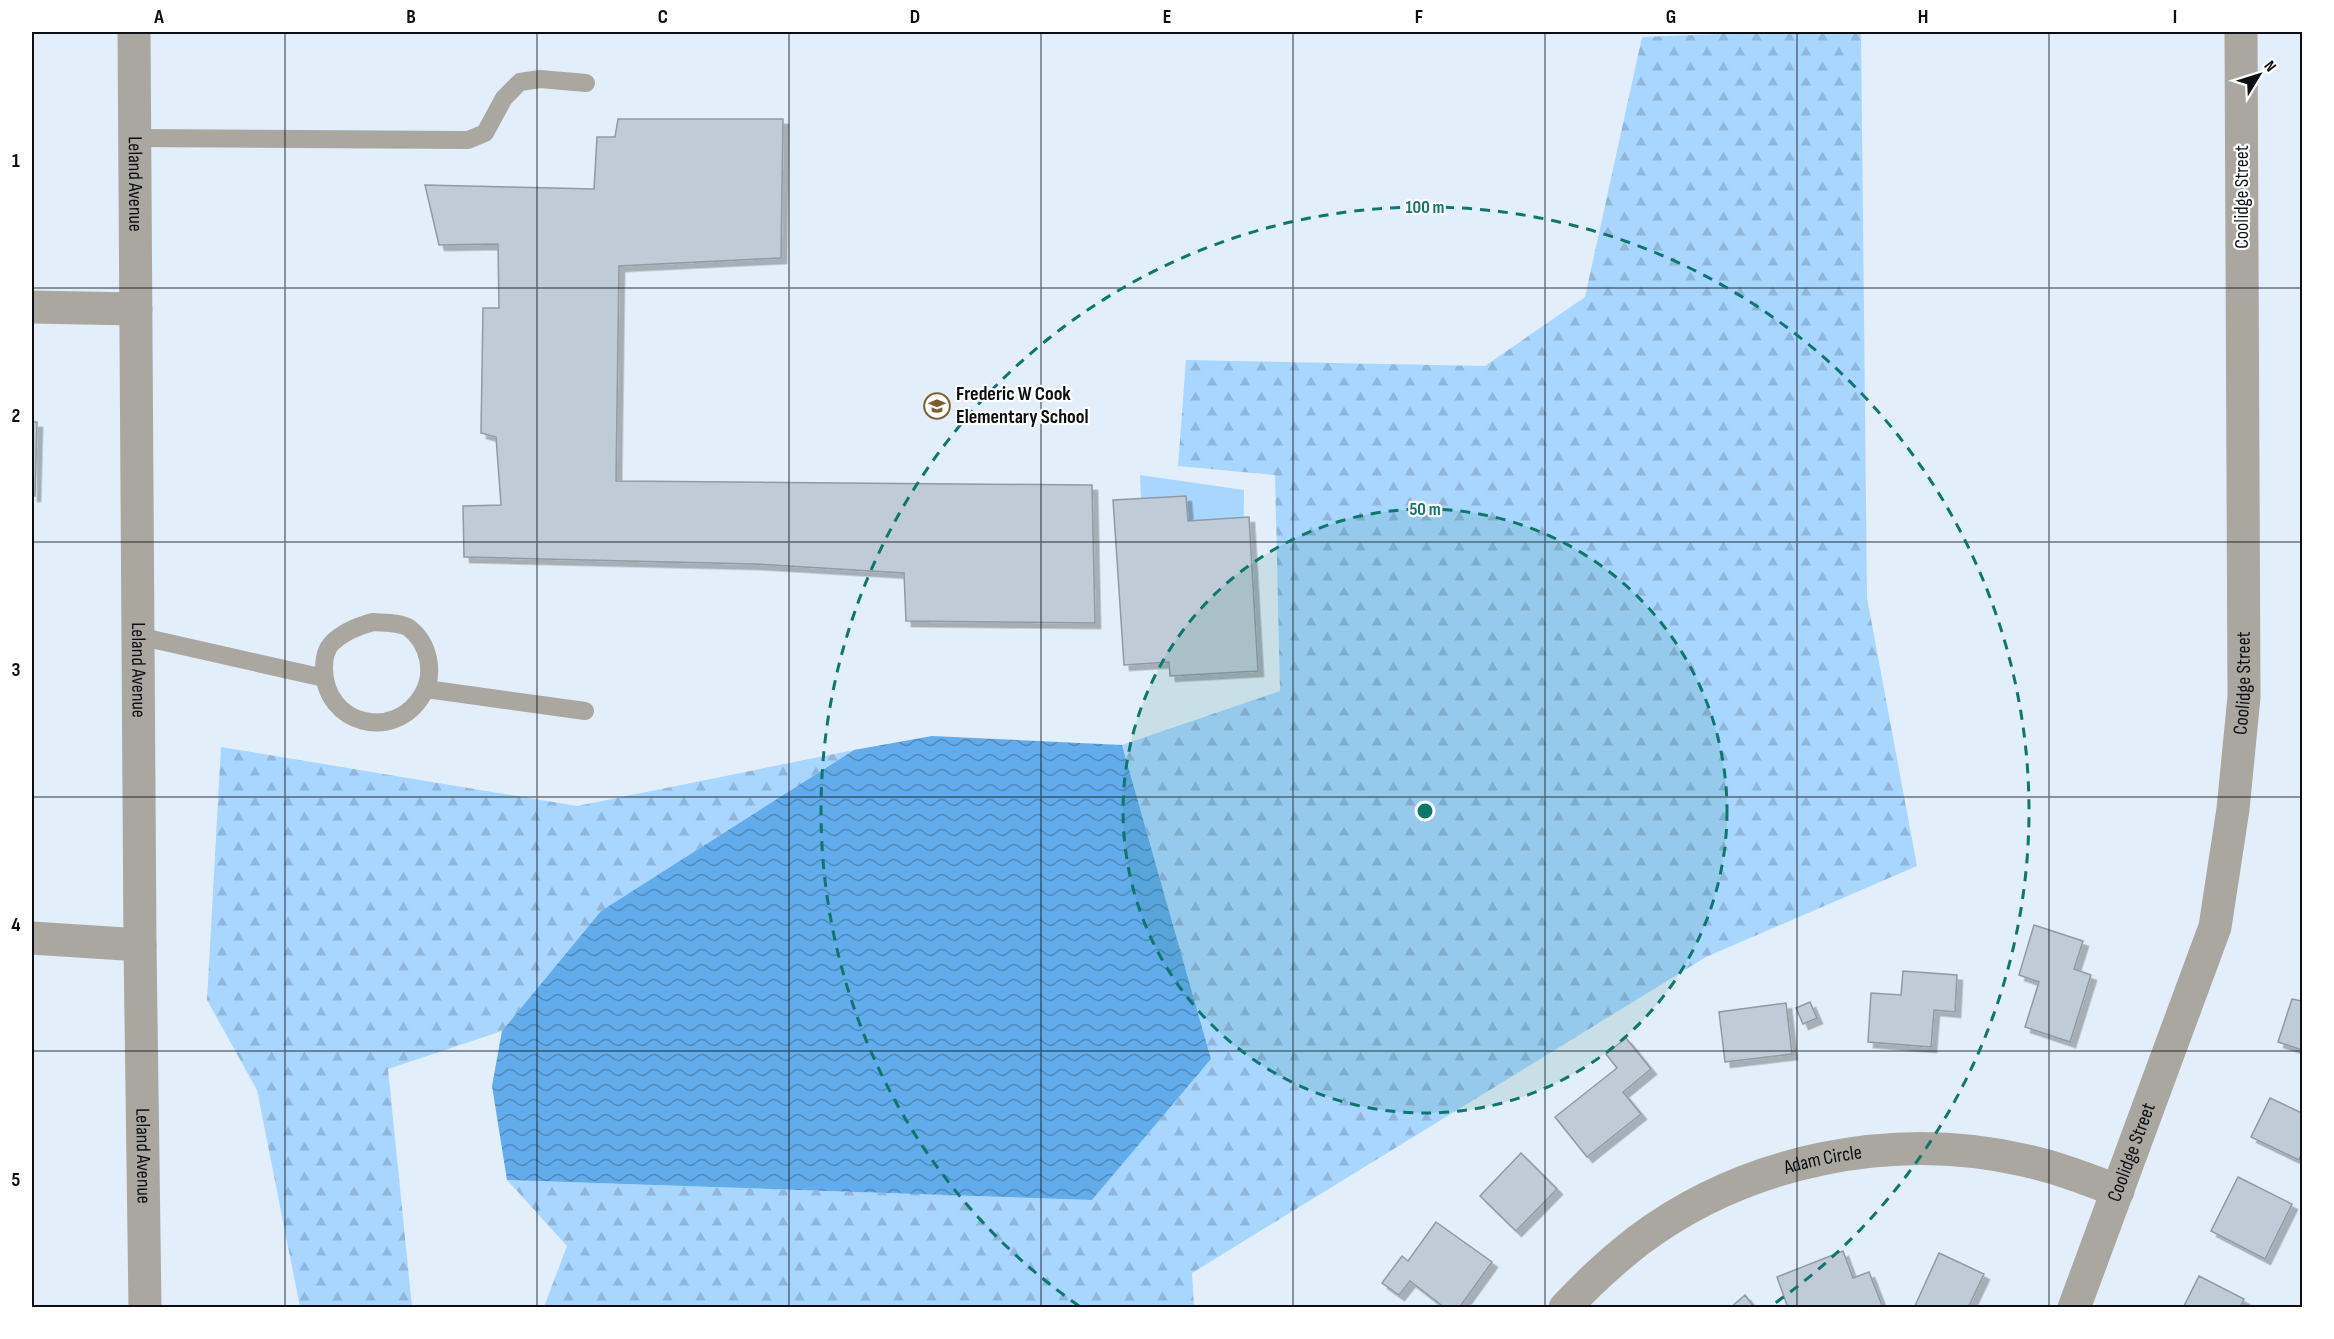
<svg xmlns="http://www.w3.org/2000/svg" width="2334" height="1339" viewBox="0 0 2334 1339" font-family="'Sofia Sans Condensed',sans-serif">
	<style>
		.forest { fill: url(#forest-firs) }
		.green { fill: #a9d6fe }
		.water { fill: url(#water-waves) }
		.building { fill: #bfcbd6; stroke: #8e9aa4; stroke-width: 1.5; filter: url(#shadow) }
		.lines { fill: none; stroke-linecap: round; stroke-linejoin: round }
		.service { stroke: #aaa6a0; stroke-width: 18 }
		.minor { stroke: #aaa6a0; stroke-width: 33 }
		.grid { fill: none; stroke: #0b0f13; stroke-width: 1.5; stroke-opacity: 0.55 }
		.ring { fill: none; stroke: #0f766e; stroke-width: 3; stroke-dasharray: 10 8 }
		.labels { text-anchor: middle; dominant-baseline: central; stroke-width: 4.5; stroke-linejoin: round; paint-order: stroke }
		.street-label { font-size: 20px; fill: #0b0f13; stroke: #fff }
		.poi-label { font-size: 20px; font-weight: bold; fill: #0b0f13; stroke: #fff; text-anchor: start }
		.centre { fill: #0f766e; stroke: #fff; stroke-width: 3 }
		.ring-label { font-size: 18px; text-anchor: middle; font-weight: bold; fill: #0f766e; stroke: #fff; stroke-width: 4.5; stroke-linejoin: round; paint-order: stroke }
		.neatline { fill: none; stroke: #0b0f13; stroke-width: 2 }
		.grid-label { font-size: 20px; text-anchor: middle; font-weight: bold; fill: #0b0f13 }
	</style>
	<defs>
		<pattern id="forest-firs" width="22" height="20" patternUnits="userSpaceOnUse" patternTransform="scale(1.5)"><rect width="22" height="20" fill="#a9d6fe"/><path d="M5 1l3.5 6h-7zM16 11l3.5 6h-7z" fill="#90b6d9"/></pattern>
		<pattern id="water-waves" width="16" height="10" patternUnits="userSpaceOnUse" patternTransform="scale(1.5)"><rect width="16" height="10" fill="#62aceb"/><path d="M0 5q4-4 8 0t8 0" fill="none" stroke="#4f8abd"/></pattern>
		<filter id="shadow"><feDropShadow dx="5.5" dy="5.5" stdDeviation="0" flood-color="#0004"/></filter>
	</defs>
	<rect width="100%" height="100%" fill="#e2eefa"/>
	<path class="forest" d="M1773,32H1861L1867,598L1917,866L1706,957L1192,1273L1194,1307H544L567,1246L507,1180L1092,1200L1211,1059L1122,745L1280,691L1275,475L1178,466L1186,360L1485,366L1585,297L1642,37Z
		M221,747L577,806L854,750L601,911L502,1031L388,1069L412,1307H300L257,1090L207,1000Z"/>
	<path class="green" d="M1140,475L1244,490L1242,659L1149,663Z"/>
	<path class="water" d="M932,736L1122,745L1211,1059L1092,1200L507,1180L492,1086L502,1031L601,911L854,750Z"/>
	<path class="building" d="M618,119H783L781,258L619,266L616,481L1092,485L1095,623L906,621L904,573L754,564L464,557L463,506L501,505L496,437L481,433L483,308H499L498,244L439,245L425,185L594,189L597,137H615Z
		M32,422H37L35,496H32Z
		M1186,496L1188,521L1249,517L1258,671L1170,676L1169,662L1124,665L1113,500Z
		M2034,925L2083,941L2074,969L2091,975L2070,1042L2025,1027L2039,982L2019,975Z
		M1903,971L1957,975L1955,1012L1934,1010L1931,1047L1868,1042L1871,993L1901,995Z
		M2292,999L2302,1001V1050L2278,1042Z
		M1810,1002L1817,1018L1803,1024L1796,1008Z
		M1786,1003L1792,1054L1725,1062L1719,1012Z
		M1626,1038L1651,1069L1623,1092L1641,1114L1587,1157L1555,1117L1617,1068L1606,1054Z
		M2270,1098L2302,1113V1152L2299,1160L2251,1137Z
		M1521,1153L1557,1189L1516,1231L1480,1196Z
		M2238,1177L2292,1204L2265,1259L2211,1231Z
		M1436,1222L1492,1262L1459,1308H1445L1410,1281L1399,1295L1382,1283L1402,1256L1408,1261Z
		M1843,1251L1853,1278L1869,1272L1883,1308H1788L1777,1277Z
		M1939,1253L1984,1274L1968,1308H1914Z
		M2199,1276L2244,1299L2240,1308H2183Z
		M1745,1295L1755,1308H1730Z"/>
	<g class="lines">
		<path class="service" d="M134,138L468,140L485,133L504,98L520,82L540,79L586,83
			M373,622C383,623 400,622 409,628C429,643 435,673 423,694C395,743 324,725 324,668C324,660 326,649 332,643C343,632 358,626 373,622Z
			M138,636L324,678
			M426,689L585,711"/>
		<g class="minor">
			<path id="s1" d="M134,32L140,945L145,1308"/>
			<path d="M32,307L136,309"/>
			<path d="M32,938L140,945"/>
			<path id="s2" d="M1565,1308C1588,1283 1612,1261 1639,1240C1746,1160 1893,1130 2023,1160C2056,1167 2087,1179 2118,1191"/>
			<path id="s3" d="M2074,1308L2215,927L2233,809L2244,697L2241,32"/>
		</g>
	</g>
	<path class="grid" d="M285,32V1308M537,32V1308M789,32V1308M1041,32V1308M1293,32V1308M1545,32V1308M1797,32V1308M2049,32V1308M32,288H2302M32,542H2302M32,797H2302M32,1051H2302"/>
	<circle cx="1425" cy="811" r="302" fill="#0f766e" fill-opacity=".12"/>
	<g class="ring">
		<circle cx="1425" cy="811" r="302"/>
		<path d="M1079 1306A604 604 0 1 1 1771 1306"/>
	</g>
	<defs>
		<g id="school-ring" transform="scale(1.35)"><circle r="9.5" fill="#fff" stroke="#7c6033" stroke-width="1.5"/><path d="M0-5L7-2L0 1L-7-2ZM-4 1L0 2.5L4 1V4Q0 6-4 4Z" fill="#7c6033"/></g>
	</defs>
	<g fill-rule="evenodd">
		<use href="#school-ring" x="937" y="406"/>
	</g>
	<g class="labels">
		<g class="street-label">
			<text stroke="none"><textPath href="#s1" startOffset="152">Leland Avenue</textPath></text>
			<text transform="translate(2242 197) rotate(-90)">Coolidge Street</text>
			<text stroke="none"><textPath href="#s1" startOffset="638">Leland Avenue</textPath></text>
			<text stroke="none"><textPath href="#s3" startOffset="652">Coolidge Street</textPath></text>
			<text stroke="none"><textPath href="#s3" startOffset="166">Coolidge Street</textPath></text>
			<text stroke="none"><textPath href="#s1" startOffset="1124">Leland Avenue</textPath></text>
			<text stroke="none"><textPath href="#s2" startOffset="303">Adam Circle</textPath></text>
		</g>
		<g class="poi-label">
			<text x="956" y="394">Frederic W Cook<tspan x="956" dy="23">Elementary School</tspan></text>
		</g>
	</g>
	<circle cx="1425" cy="811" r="9" class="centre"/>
	<g class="ring-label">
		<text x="1425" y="213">100 m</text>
		<text x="1425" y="515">50 m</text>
	</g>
	<rect width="2334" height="1339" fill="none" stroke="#ffffff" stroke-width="66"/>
	<g transform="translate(2259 75) rotate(52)" stroke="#ffffff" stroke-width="4.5" paint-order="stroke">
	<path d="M0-4.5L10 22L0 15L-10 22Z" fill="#0b0f13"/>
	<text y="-9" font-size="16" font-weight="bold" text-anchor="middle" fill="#0b0f13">N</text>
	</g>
	<rect x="33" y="33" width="2268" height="1273" class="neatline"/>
	<g class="grid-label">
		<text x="159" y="23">A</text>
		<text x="411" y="23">B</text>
		<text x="663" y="23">C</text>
		<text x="915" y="23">D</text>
		<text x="1167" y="23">E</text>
		<text x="1419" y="23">F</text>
		<text x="1671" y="23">G</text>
		<text x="1923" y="23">H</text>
		<text x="2175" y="23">I</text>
		<text x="16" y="167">1</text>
		<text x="16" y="422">2</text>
		<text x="16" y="676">3</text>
		<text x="16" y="931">4</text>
		<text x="16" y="1186">5</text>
	</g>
</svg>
